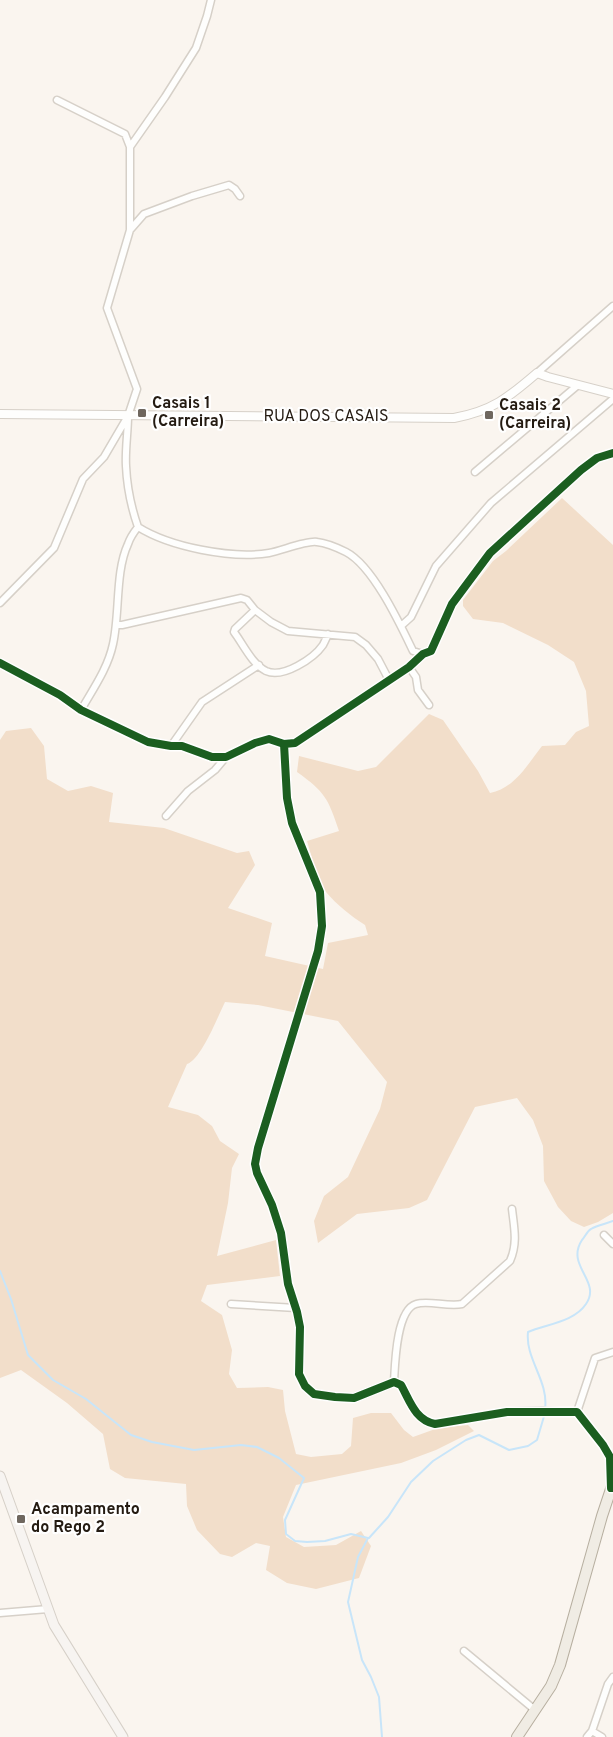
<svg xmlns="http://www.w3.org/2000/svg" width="613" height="1737" viewBox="0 0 613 1737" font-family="Overpass,sans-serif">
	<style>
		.green { fill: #f2deca }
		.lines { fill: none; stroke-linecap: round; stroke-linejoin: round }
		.stream { stroke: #c8e5f9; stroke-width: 2 }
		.minor-casing { stroke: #d6d0c8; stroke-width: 9 }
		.tertiary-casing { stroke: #d6d0c8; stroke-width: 10 }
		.secondary-casing { stroke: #d6d0c8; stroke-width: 11 }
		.primary-casing { stroke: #b7afa0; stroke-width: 12 }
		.minor { stroke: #fefefd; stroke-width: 6 }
		.tertiary { stroke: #fefefd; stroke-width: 8 }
		.secondary { stroke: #f7f4f1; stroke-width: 9 }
		.primary { stroke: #f0ece4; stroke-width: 10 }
		.cycleway-casing { stroke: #fff; stroke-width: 11 }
		.cycleway { stroke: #1b5e20; stroke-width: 8 }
		.poi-dot { fill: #6f675f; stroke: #fff; stroke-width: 2 }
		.labels { text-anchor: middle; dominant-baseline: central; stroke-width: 4.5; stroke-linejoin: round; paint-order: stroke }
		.poi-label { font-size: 16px; font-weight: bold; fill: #241b12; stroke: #fff; text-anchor: start }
		.street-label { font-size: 16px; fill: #241b12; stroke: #fff }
	</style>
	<rect width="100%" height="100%" fill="#faf5ef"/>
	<path class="green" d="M562,498L613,545V1213L598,1222L584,1227L571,1221L558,1207L544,1181L543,1146L533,1120L517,1098L475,1107L427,1200L409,1208L357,1214L318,1243L314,1221L324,1196L348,1177L380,1109L387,1082L338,1021L258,1005L225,1002C218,1016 201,1060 187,1064L168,1107L198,1115L212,1126L220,1141L239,1154L232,1168L228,1203L217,1256L276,1240L280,1276L207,1285L201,1301L222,1315L232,1350L229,1374L237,1388L268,1387L283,1390L285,1411L296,1454L311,1457L342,1454L351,1446L353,1418L371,1413H391L404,1430L413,1437L438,1428L468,1425L474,1431L436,1450L401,1463L296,1485L283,1517L286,1537L304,1547L336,1545L361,1531L371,1546L359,1578L316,1589L287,1583L266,1570L270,1546L256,1543L232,1557L220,1554L197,1530L187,1506L186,1484L125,1478L110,1469L103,1434L67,1403L21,1370L0,1378V740L6,731L31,728L44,746L47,779L68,791L91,786L113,793L109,822L164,828L237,853L249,851L255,865L228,908L272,923L265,956L323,969L328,943L368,935L365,925C351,916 337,905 326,892C318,882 311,854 307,841L339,831C328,798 325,792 297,772L299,756L358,771L376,767L429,714L443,720L478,771L490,793C515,788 527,765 542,746L565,745L576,732L589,726L586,691L574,662L548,645L503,623L473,619L463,606V600L493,561L506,551Z"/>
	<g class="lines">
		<path class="stream" d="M0,1271L11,1299L28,1355L53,1380L86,1399L131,1435L152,1442L194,1450L241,1445L257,1447L279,1458L304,1478L285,1520L286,1534L295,1541L307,1542L325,1541L351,1534L368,1538L358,1557L348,1602L362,1660L371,1677L379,1697L382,1737
			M545,1409C549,1381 525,1359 528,1332C547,1324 574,1322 586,1304C602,1281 565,1266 582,1240C585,1237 587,1231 591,1229C598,1225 606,1224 613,1221
			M369,1538L388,1517L411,1482L433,1461L466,1440L479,1435L509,1450L528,1446L537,1440L545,1413"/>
		<g class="minor-casing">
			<path id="minor" d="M57,100L125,134L130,147
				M130,230L144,214L192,196L229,185L235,189L240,196
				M537,373L613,306
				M128,416C128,432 125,450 126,466C127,487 131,507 138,527C170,547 231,559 269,553C281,551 307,540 317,542C326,543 338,548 346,552C373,566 400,624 413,651L423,654
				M475,472L578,385
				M0,603L54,548L83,479L104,457L128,416L137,389L107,308L130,230V147L165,97L196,48L207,16L211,0
				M255,610L235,629L234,632C243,644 252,664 266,671C283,679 314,658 323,645C325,641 327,637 328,634
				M116,625H122L241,598L247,600L255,610L271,622L288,631L355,637L366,645L378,659L389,680
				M401,626L411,617L436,566L491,503L613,399
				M0,663L60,695L81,710L148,742L171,746H182L212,757H226L255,743L269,739L284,744
				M409,667L416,677L418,690L429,705
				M81,710C93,689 108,668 113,644C120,613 115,572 128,544C130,538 134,532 138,527
				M171,746L202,702L259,665
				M166,816L188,791L215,770L226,757
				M604,1235L613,1244
				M231,1304L296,1308
				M394,1382C395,1365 396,1310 416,1304C428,1300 448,1307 462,1304L510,1261C518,1243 514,1227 512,1209
				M543,1411L577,1412L603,1445L610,1457L611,1486
				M577,1412L595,1358L613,1352
				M0,1613L48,1609
				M464,1651L535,1710
				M592,1731L602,1737
				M587,1737L592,1731L608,1684L613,1677"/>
		</g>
		<g class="tertiary-casing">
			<path id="tertiary" d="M0,414L454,418C492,411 508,398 537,373L548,377L613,394
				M543,1411L507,1412L435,1424C415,1420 410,1401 401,1385L394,1382L354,1398L335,1397L314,1394L305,1386L299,1374L300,1327L297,1312L288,1284L281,1233L272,1205L257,1173L255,1164L258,1148L318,951L322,926L320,892L292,823L287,798L284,744L295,743L409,667L423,654L431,651L452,604L490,553L581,470L597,458L613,453"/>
		</g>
		<g class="secondary-casing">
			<path id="secondary" d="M0,1476L54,1625L123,1737"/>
		</g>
		<g class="primary-casing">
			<path id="primary" d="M517,1737L551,1686L560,1665L602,1516L613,1483"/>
		</g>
		<use href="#minor" class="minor"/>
		<use href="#tertiary" class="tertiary"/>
		<use href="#secondary" class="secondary"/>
		<use href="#primary" class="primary"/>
		<g class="cycleway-casing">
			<path id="cycleway" d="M0,663L60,695L81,710L148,742L171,746H182L212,757H226L255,743L269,739L284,744L295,743L409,667L423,654L431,651L452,604L490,553L581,470L597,458L613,453
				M284,744L287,798L292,823L320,892L322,926L318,951L258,1148L255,1164L257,1173L272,1205L281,1233L288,1284L297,1312L300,1327L299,1374L305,1386L314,1394L335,1397L354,1398L394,1382L401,1385C410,1401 415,1420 435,1424L507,1412H577L603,1445L610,1457L611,1488H613"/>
		</g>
		<use href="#cycleway" class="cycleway"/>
	</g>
	<g class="poi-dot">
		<rect x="137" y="408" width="10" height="10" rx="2.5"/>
		<rect x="484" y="410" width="10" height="10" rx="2.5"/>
		<rect x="16" y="1514" width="10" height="10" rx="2.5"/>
	</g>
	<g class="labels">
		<g class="poi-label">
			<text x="152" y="404">Casais 1<tspan x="152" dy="18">(Carreira)</tspan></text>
			<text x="499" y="406">Casais 2<tspan x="499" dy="18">(Carreira)</tspan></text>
			<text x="31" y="1510">Acampamento<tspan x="31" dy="18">do Rego 2</tspan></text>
		</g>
		<g class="street-label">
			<text x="326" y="417">RUA DOS CASAIS</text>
		</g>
	</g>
</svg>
